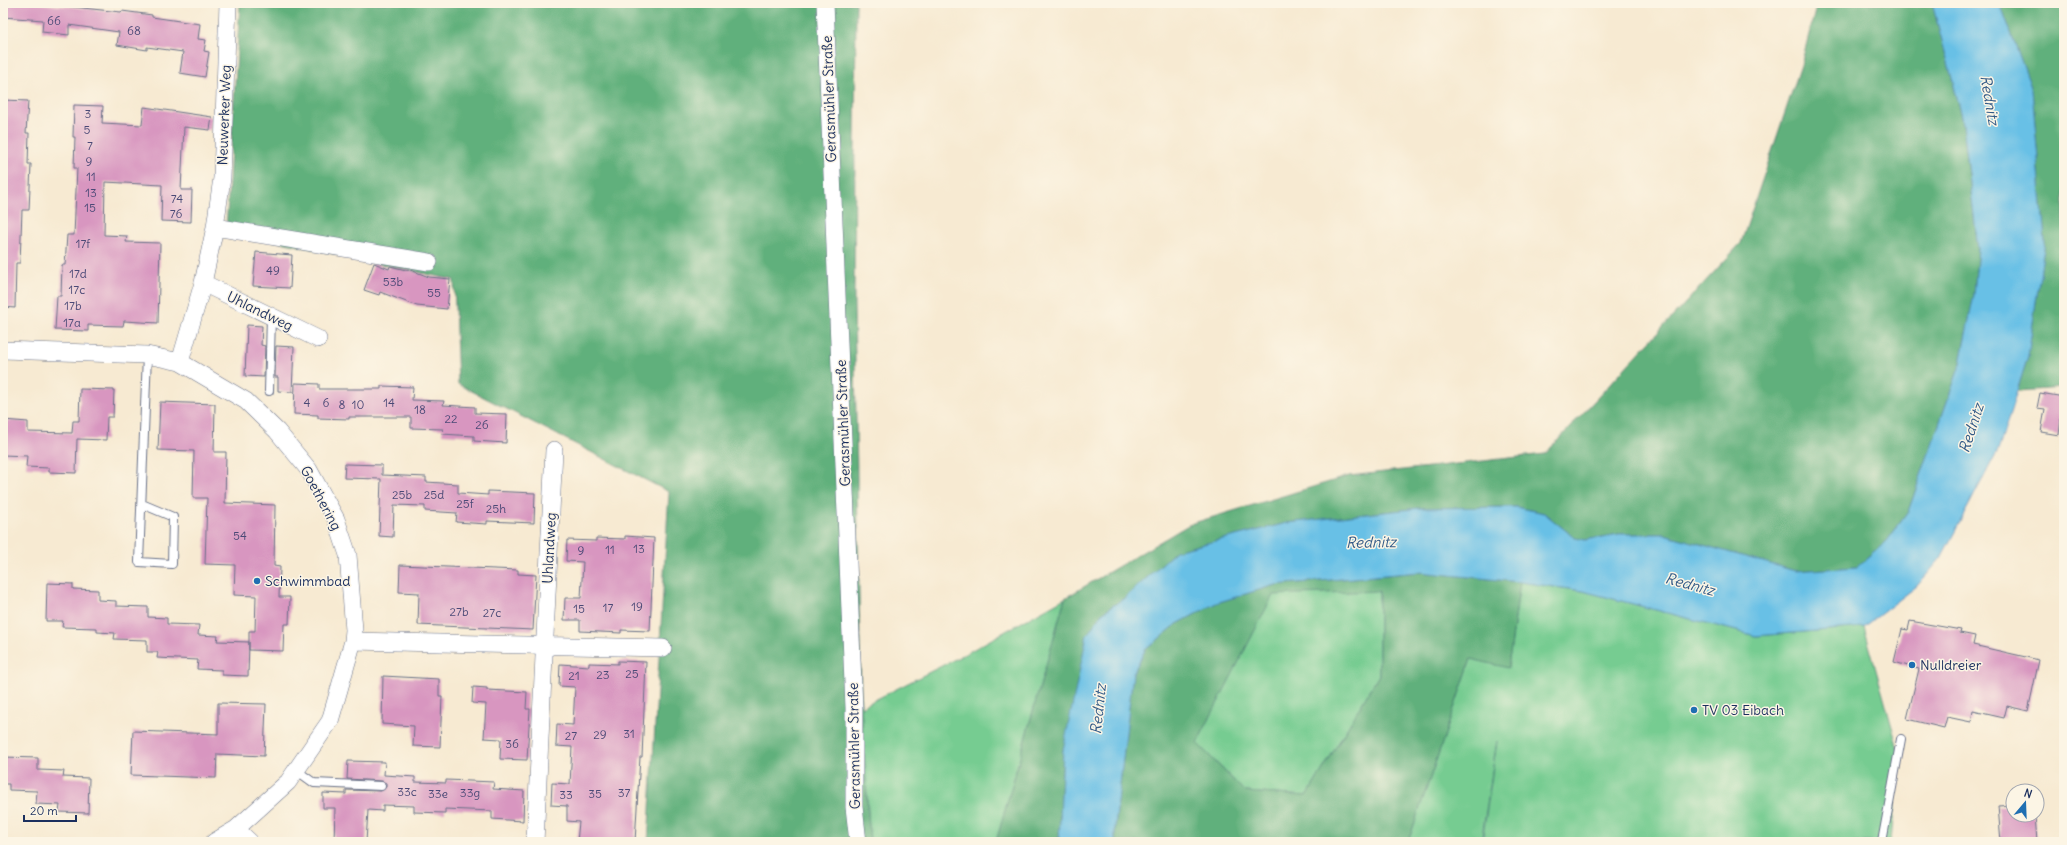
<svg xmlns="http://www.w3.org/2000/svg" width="2067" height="845" viewBox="0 0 2067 845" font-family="Delius,sans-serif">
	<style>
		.green { fill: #76cc91; stroke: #487e78 }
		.forest { fill: #60b07b; stroke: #3e706c; fill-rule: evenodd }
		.water { fill: #68c0e6; stroke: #4278a2 }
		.building { fill: #d896c0 }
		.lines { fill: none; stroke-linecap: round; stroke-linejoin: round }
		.lane-casing { stroke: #687087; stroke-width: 10 }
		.street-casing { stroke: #687087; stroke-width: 18 }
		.lane { stroke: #fff; stroke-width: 8 }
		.street { stroke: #fff; stroke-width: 17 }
		.poi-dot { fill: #1f6fb2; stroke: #fcf5e5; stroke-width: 1.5 }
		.labels { text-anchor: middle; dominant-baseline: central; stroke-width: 3; stroke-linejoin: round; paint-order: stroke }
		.number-label { font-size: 12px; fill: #4a4976 }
		.street-label { font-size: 14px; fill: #1b2f5e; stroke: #fcf5e5 }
		.poi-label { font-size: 14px; fill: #1b2f5e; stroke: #fcf5e5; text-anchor: start }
		.water-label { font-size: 15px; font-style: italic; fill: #325a87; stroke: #fcf5e5 }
	</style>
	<rect width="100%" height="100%" fill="#fcf5e5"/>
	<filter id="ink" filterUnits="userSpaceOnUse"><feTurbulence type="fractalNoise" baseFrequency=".025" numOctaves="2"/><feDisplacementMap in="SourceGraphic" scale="8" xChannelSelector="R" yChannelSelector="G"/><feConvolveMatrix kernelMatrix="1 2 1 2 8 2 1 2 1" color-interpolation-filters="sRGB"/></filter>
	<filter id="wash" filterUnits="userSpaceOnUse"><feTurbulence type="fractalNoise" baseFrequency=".012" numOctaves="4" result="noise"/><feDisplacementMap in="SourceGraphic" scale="16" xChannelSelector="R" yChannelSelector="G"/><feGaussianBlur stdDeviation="0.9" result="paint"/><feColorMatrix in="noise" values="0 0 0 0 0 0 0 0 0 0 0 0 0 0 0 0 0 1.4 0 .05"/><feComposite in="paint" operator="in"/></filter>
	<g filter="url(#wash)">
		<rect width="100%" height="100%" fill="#f7ead2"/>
		<path class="green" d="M1520,582L1583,591L1756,636L1864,627L1899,752L1891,842H1482L1497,741L1481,842H1408L1471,659L1508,667Z
			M1379,590V675L1307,796L1245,792L1197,743L1273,594Z
			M1065,598L996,842H870L861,707L965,654Z"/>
		<path class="forest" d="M240,3H856L854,302L861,707L870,842H648L669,492L458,384L454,280L226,230Z
			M1817,3H1932L1962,116L1978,249L1974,295L1959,368L1908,512L1887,541L1857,567L1795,571L1664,534H1619L1585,540L1575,538L1544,513L1516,507L1420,508L1287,523L1176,551L1126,597L1102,613L1063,750L1059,842H996L1065,598L1190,524L1349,476L1545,454L1741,243L1801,65Z
			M2000,3H2064V388L2017,391L2028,356L2045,241L2032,90Z
			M1419,572L1520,582L1508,668L1471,659L1408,842H1115V827L1133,673L1145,650L1177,624L1216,603L1275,585ZM1379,591V675L1307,796L1245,792L1197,743L1273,595Z"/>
		<path class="water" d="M1932,3H2000L2032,90L2045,241L2028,356L1999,448L1941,558L1917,586L1864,627L1756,636L1583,591L1520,582L1419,572L1275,585L1216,603L1177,624L1145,650L1133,673L1115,827V842H1059L1063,750L1087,635L1102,613L1126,597L1176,551L1287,523L1420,508L1516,507L1544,513L1575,538L1585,540L1619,534H1664L1795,571L1857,567L1887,541L1908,512L1959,368L1974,295L1978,249L1962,116Z"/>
		<g id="blocks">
			<path class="building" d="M3,3H34L121,12L122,11L152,15V17L200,24L198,39L206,40L204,51L209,52L205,77L180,73L183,52L147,47V50L117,45L119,32L69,25V35L42,32L43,20L3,17Z
				M3,100L28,101L26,133H29L28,164H31L29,210H22L20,263H16L15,308L3,307Z
				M74,105L103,106L102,123L142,125L144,107L212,117L210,130L184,127L181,190H192L191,222L161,221L162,185L105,182L104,235L127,236L126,242L160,243L158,323L124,321L123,326L88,325V331L55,330L57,296H61L62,265H65L67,235H74L77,168H74L75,137H73Z
				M256,252L292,255L290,288L253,286Z
				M374,263L389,269L390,266L406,270L408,269L429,277L450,279L447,309L417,306L380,292L379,295L364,290Z
				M247,325L262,326L261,345L265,346L264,377L245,376Z
				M276,346L294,347L292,392L278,391V377H275Z
				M295,383L319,384V389H381V386L413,387L412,400L444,401L443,405L475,407V413L507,414L506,443L474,441V436L442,434L443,429L411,428V417H349V419L318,418V415L294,414Z
				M80,389L114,390L113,417H107L106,440L77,439L76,473L49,472V468L26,467L27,456L3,455V420L28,422V432L72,433L73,421H79Z
				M2040,393L2064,397V418H2061L2059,435L2041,432L2045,409L2037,408Z
				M160,402L215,404L214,452H226L225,503L275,505L274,566L280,567L279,597H290L289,624H284L283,651L249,650V631H255L256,596L234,595L235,565L205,564L207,498H193L194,451L158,450Z
				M345,464L382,465V475L426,477V482L458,484V493L488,495V491L535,493L534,523L487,521V524L456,522L457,513L425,511V506L394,505L393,537L379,536L381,479L344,478Z
				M625,536L654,538L650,631L621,630V633L580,631V620H564L565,598H581L583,562L566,561L567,540L596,541V538L625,539Z
				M400,565L518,570V574L536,575L533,630L418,625L419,593L399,592Z
				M47,583L73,584V589L98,590V600L116,601V606L148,607V617L167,618V624L199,625L198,635L218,636L217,641L249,642L248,676L222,675V670L197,669L198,660L157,658L158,652H147V640L114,639L115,633L97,632V628L62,627L63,621H46Z
				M1910,621L1961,630L1960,633L1975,636L1973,645L2039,660L2028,711L2007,706L2004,718L1973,711L1971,722L1947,717L1944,728L1907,719L1919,669L1894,662L1902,629L1908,630Z
				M618,661L646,662L642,757H640L635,842H577L579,822L567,821V806L551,805L552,783L570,784L572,747L556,746L557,724L573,725L575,687L559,686L560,664L589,666V663L618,664Z
				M383,676L439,679V696H442L440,747L413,746L414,726L382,724Z
				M473,687L487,688V690L527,692L526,709H530L527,760L500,759L501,739L484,738L486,704L472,703Z
				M218,703L266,704L264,756L217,754L216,778L131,775L133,731L218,734Z
				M3,757L38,758V770L64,771L63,777L89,778L88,813L59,812L60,805L36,804L37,791L9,790V784H3Z
				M348,761L385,762L384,775L415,777V782L446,783V780L494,782L493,789L524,791L523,821L492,819V811L445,809V813L414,812V806L383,805V811L368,810L366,842H334L335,808H323V793L346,794V790L381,791L386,787V783L382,781L347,779Z
				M2013,805V815H2035L2037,842H2001L1998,806Z"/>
		</g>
	</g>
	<g filter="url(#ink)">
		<use href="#blocks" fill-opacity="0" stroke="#687087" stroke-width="1"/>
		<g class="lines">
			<g class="lane-casing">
				<path id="lane" d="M269,391L271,317
					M142,504L173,517L172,564L139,562L147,355
					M296,770L314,783L381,786
					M1882,842L1901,739"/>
			</g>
			<g class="street-casing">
				<path id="street" d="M825,3L854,708V807L858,842
					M215,227L429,262
					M203,283L318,339
					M3,350L147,355L180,362L246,401L277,431L309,470L336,519L348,555L354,630L353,641L330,721L288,782L236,829L214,842
					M180,362L203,283L215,227L222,178L228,3
					M353,641L663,648
					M236,829L250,842
					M535,842L554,450"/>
			</g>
			<use href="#lane" class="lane"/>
			<use href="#street" class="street"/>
		</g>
	</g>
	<g class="poi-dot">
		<circle cx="257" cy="581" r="4"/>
		<circle cx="1912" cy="665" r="4"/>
		<circle cx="1694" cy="710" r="4"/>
	</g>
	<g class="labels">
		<g class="number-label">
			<text x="54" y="20">66</text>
			<text x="134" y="30">68</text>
			<text x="88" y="113">3</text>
			<text x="87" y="129">5</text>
			<text x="90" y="145">7</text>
			<text x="89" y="161">9</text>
			<text x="91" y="176">11</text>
			<text x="91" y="192">13</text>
			<text x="177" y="198">74</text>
			<text x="90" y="207">15</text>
			<text x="176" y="213">76</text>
			<text x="83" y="243">17f</text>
			<text x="273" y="270">49</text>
			<text x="78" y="273">17d</text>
			<text x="393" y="281">53b</text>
			<text x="77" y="289">17c</text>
			<text x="434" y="292">55</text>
			<text x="73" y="305">17b</text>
			<text x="72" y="322">17a</text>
			<text x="307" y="402">4</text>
			<text x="326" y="402">6</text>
			<text x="389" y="402">14</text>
			<text x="342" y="404">8</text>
			<text x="358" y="404">10</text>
			<text x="420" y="409">18</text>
			<text x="451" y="418">22</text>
			<text x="482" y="424">26</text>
			<text x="402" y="494">25b</text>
			<text x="434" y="494">25d</text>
			<text x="465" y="503">25f</text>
			<text x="496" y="508">25h</text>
			<text x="240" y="535">54</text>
			<text x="639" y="548">13</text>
			<text x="610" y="549">11</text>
			<text x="581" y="550">9</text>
			<text x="637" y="606">19</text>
			<text x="608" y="607">17</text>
			<text x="579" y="608">15</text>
			<text x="459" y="611">27b</text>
			<text x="492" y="612">27c</text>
			<text x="632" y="673">25</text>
			<text x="603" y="674">23</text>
			<text x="574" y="675">21</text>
			<text x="629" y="733">31</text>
			<text x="600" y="734">29</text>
			<text x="571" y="735">27</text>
			<text x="512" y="743">36</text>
			<text x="407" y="791">33c</text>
			<text x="470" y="792">33g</text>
			<text x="624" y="792">37</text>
			<text x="438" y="793">33e</text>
			<text x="595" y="793">35</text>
			<text x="566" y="794">33</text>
		</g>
		<g class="street-label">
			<text transform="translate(829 99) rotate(-92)">Gerasmühler Straße</text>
			<text transform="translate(224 115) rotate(-88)">Neuwerker Weg</text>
			<text transform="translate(260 311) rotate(26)">Uhlandweg</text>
			<text transform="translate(843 423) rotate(-92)">Gerasmühler Straße</text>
			<text transform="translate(321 498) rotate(62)">Goethering</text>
			<text transform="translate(549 548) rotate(-87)">Uhlandweg</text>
			<text transform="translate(854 746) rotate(-91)">Gerasmühler Straße</text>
		</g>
		<g class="poi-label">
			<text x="265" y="581">Schwimmbad</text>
			<text x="1920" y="665">Nulldreier</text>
			<text x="1702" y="710">TV 03 Eibach</text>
		</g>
		<g class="water-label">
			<text transform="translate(1990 100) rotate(80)">Rednitz</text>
			<text transform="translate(1971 428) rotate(-72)">Rednitz</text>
			<text transform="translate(1371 542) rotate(-1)">Rednitz</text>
			<text transform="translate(1690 584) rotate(15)">Rednitz</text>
			<text transform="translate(1098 709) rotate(-84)">Rednitz</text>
		</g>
	</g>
	<rect width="2067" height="845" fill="none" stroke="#fcf5e5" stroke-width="16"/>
	<g transform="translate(2025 803) rotate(19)"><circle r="19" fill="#fcf5e5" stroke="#a2a6af"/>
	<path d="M0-3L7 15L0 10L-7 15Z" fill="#1f6fb2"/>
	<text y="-6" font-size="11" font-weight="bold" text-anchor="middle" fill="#1b2f5e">N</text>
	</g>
	<path d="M24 815v6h52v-6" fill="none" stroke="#1b2f5e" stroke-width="2"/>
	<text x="30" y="815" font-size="12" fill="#1b2f5e" stroke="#fcf5e5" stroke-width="3" paint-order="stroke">20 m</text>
</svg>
